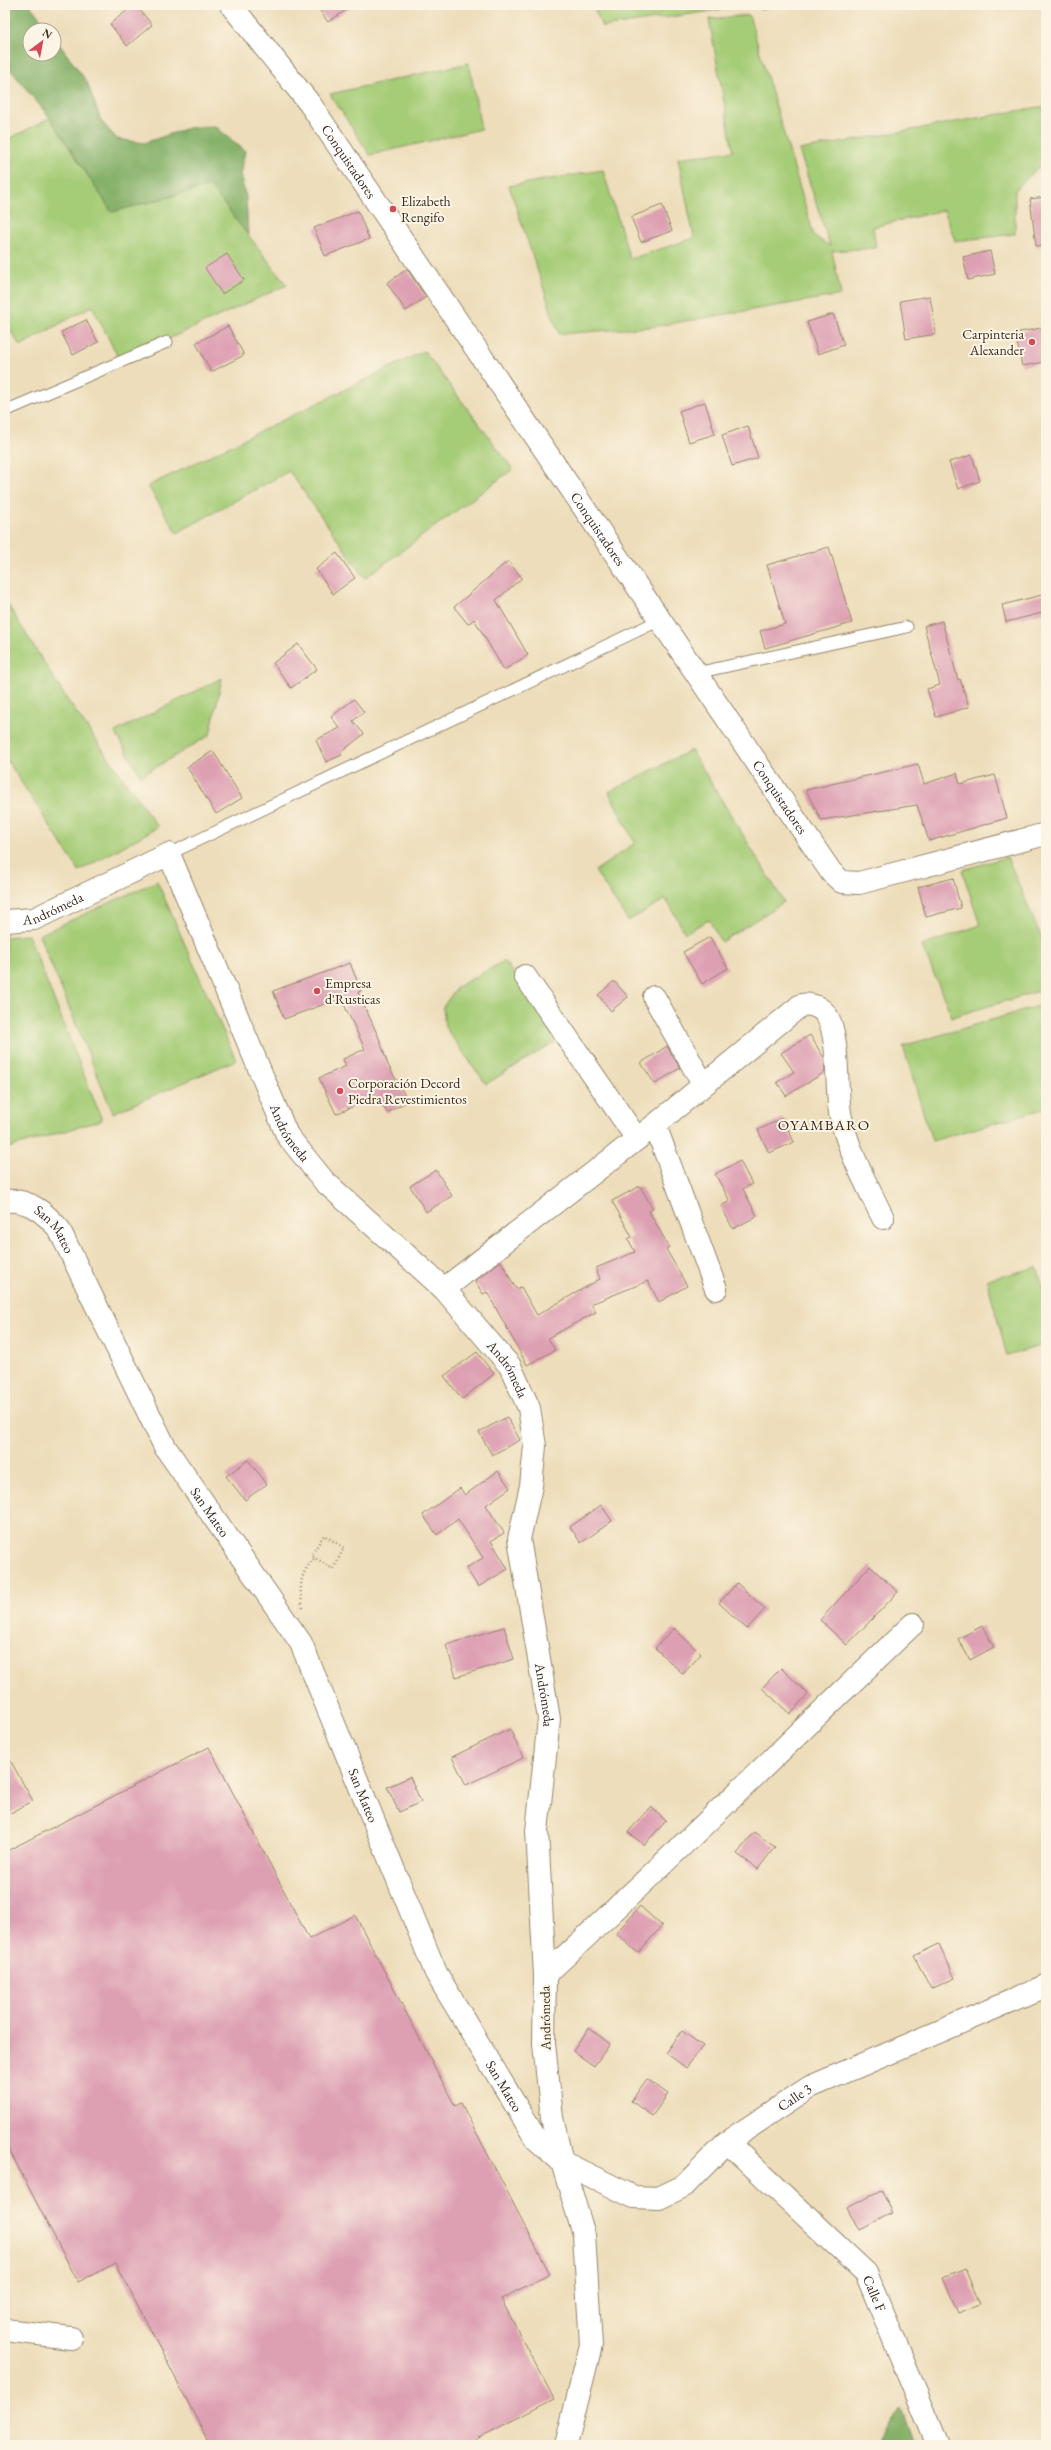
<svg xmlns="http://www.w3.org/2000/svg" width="1051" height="2450" viewBox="0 0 1051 2450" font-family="'EB Garamond',serif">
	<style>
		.green { fill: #a5cc76; stroke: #707b4a }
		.forest { fill: #84b067; stroke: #606d42 }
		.building { fill: #dd9fb2 }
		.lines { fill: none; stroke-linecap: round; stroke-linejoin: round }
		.lane-casing { stroke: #94846c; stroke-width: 13 }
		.street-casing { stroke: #94846c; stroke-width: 24 }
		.path { stroke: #94846c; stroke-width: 2.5; stroke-dasharray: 1 3; stroke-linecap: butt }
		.lane { stroke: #fff; stroke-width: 11 }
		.street { stroke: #fff; stroke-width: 22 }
		.poi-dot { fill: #d1495b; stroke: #fcf5e5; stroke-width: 1.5 }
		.labels { text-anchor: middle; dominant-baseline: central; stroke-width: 4; stroke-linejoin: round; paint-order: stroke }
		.street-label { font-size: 14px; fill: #3b2a1e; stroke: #fcf5e5 }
		.poi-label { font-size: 14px; fill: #3b2a1e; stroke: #fcf5e5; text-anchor: start }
		.neighbourhood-label { font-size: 15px; letter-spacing: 1px; fill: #3b2a1e; stroke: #fcf5e5 }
	</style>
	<rect width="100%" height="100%" fill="#fcf5e5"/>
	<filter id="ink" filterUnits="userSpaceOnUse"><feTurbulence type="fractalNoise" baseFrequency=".025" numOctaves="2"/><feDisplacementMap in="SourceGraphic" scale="8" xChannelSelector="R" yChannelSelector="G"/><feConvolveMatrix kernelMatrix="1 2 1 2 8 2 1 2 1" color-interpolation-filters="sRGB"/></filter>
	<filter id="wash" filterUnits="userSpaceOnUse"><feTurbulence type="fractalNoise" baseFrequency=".012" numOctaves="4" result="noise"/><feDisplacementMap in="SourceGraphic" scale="16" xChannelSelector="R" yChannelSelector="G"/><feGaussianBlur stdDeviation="0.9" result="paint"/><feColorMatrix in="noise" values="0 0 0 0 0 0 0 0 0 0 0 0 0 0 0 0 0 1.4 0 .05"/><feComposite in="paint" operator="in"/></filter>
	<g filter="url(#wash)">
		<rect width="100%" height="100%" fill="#edddba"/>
		<path class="green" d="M593,5H730L732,8L602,27Z
			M758,5H785L760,10Z
			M749,15L814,236L830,246L799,150L1045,106L1046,160L1015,190V234L955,241L944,210L873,227L876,248L832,251L841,295L650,327L559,334L509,186L603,170L630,259L694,238L678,158L733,151L709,19Z
			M469,63L481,129L370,155L330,94Z
			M50,118L112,212L210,186L287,285L120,361L92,306L20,346L5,322V141Z
			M424,351L513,469L365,578L289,471L177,533L148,486Z
			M5,600L66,698L158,827L79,871L5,757Z
			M222,678L210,735L141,776L115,732Z
			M691,750L784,902L721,942L709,920L685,933L666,899L628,921L595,871L635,843L609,792Z
			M1007,857L1046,948V989L952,1017L922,946L980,925L962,870Z
			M157,881L236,1060L113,1113L39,935Z
			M28,935L102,1120L5,1149V937Z
			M504,961L563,1037L486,1084L445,1027L443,1007L457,987Z
			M1046,1004V1108L932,1141L903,1046Z
			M1037,1267L1046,1299V1344L1007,1356L987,1280Z"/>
		<path class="forest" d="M5,5H30L49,30H30V54H54V37L87,82L101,121L117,139L144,143L188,128L215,126L245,151L240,175L246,197L248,235L210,186L112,212L50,118L5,63Z
			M901,2408L914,2445H877Z"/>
		<g id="blocks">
			<path class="building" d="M134,5H136L152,25L127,46L110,24Z
				M316,5H354L328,22Z
				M1046,197V246H1036L1030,199Z
				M662,205L672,231L641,242L631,217Z
				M358,211L369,239L325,256L314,228Z
				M990,251L995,274L968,280L963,257Z
				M227,254L244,280L222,294L205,268Z
				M407,269L426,297L406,311L387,283Z
				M930,296L936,334L906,339L900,301Z
				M833,314L844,345L818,354L807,322Z
				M86,320L98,342L73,355L61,332Z
				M228,326L244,355L211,372L196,343Z
				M1046,327V351H1043L1045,362L1022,366L1015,333Z
				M705,402L715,434L689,442L679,411Z
				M748,426L758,458L732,466L722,435Z
				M972,455L980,481L958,489L949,462Z
				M829,547L852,623L765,648L760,631L785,624L767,565Z
				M337,553L355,578L333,594L316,569Z
				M508,561L522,578L496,600L528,655L504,670L474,619L468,624L454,607Z
				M1046,594V612L1006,622L1002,605Z
				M942,621L958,680L960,679L969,707L936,717L927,689L940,685L924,626Z
				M298,644L317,669L291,688L273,663Z
				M354,699L364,712L353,721L364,734L340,753L342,755L326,762L316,740L340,728L331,717Z
				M213,751L242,798L216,814L187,767Z
				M918,764L924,784L957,773L960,784L995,775L1007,818L929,841L917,805L821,820L806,790Z
				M953,878L961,908L926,917L918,887Z
				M710,937L728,968L702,984L683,952Z
				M350,963L361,991L358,992L379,1038L388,1065L408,1101L387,1113L377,1096L336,1114L319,1078L346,1066L343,1059L365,1049L341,998L284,1019L273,991Z
				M614,981L628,997L611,1011L598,995Z
				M810,1035L824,1058L825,1072L786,1096L777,1082L794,1072L781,1053Z
				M667,1046L680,1068L655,1084L641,1063Z
				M783,1118L794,1142L769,1153L758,1130Z
				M740,1161L752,1184L743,1189L757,1216L733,1229L721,1206L730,1201L715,1174Z
				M436,1170L452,1196L426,1212L410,1186Z
				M640,1186L653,1209L649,1211L669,1247L666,1249L687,1286L659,1302L648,1281L591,1304L596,1312L548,1338L555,1350L527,1365L487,1292L483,1294L475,1281L501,1261L516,1289L521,1287L537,1315L600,1279L596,1268L635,1252L628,1239L632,1237L612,1201Z
				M477,1352L494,1374L462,1399L444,1376Z
				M507,1417L520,1440L492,1455L479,1432Z
				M248,1460L267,1484L245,1500L226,1476Z
				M498,1471L510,1488L486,1505L504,1533L491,1541L508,1569L478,1587L466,1568L483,1558L458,1519L437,1535L423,1515L460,1488L465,1495Z
				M601,1505L612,1521L581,1543L570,1527Z
				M870,1566L898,1592L847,1645L820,1620Z
				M737,1583L765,1609L747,1629L719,1603Z
				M982,1626L994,1647L970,1660L958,1639Z
				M504,1627L514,1659L456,1677L446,1645Z
				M674,1628L701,1654L683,1674L655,1648Z
				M781,1668L808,1694L790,1714L762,1688Z
				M510,1729L523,1758L466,1785L452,1757Z
				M209,1747L309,1939L355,1915L455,2106L461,2103L550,2274L501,2299L554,2399L465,2445H210L116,2263L78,2282L5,2142V1852Z
				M5,1751L33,1801L5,1816Z
				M410,1777L421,1802L399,1812L387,1787Z
				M651,1807L666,1821L644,1845L628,1832Z
				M754,1832L775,1847L758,1869L737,1854Z
				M640,1906L662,1926L638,1953L616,1933Z
				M939,1944L955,1978L931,1989L914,1956Z
				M589,2028L610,2044L594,2066L573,2051Z
				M682,2031L703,2046L686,2068L666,2053Z
				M647,2079L668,2094L652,2116L631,2101Z
				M881,2190L893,2213L859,2230L847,2207Z
				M965,2269L980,2304L959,2312L944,2278Z"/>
		</g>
	</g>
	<g filter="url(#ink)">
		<use href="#blocks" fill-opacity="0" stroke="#94846c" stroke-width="1"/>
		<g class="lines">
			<g class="lane-casing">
				<path id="lane" d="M5,411L167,342
					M696,673L907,627
					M169,854L660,620"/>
			</g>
			<g class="street-casing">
				<g id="street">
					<path id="s1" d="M231,5L310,104L831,872L842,882L859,883L1046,834"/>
					<path id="s2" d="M5,921L34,919L169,854L287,1135L324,1181L444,1289L510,1366L529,1408L535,1446L531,1486L519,1539L549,1719L537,1831L545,1975L544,2044L552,2118L562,2162L634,2197L659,2198L684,2186L727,2142L810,2087L1046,1986"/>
					<path d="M525,976L637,1139"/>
					<path d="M654,997L703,1084"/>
					<path d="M655,1125L716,1289"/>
					<path id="s3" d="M5,1201C29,1199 44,1212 59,1229L165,1447L301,1643L436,1973L536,2139L562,2162L584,2235L591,2345L566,2445"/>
					<path d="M444,1289L655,1125L801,1005C814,1003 825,1009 830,1022C839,1047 836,1086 840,1113C847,1149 867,1185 883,1218"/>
					<path d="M545,1975C669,1860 790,1741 913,1624"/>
					<path id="s4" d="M727,2142L866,2273L938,2445"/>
					<path d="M5,2330L71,2338"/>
				</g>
			</g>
			<path class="path" d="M303,1608C299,1588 299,1573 315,1558L312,1554L324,1535L344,1548L333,1569L315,1558"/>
			<use href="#lane" class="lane"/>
			<use href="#street" class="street"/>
		</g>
	</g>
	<g class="poi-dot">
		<circle cx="393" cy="209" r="4"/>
		<circle cx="1032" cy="342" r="4"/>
		<circle cx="317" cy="991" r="4"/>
		<circle cx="340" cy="1091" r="4"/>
	</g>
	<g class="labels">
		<g class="street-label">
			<text stroke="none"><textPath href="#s1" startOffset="196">Conquistadores</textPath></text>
			<text stroke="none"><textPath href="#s1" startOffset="640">Conquistadores</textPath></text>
			<text stroke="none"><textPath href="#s1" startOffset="964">Conquistadores</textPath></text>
			<text stroke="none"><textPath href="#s2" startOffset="50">Andrómeda</textPath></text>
			<text stroke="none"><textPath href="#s2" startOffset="483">Andrómeda</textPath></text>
			<text stroke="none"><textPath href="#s3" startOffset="61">San Mateo</textPath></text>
			<text stroke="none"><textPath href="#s2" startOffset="807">Andrómeda</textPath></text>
			<text stroke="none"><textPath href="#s3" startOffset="385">San Mateo</textPath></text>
			<text stroke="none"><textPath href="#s2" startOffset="1143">Andrómeda</textPath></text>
			<text stroke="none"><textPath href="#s3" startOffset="709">San Mateo</textPath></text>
			<text transform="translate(545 2018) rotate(-91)">Andrómeda</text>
			<text stroke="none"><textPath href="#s3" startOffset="1033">San Mateo</textPath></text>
			<text stroke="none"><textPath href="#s2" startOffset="1888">Calle 3</textPath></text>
			<text stroke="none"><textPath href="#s4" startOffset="213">Calle F</textPath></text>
		</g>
		<g class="poi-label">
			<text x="401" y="201">Elizabeth<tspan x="401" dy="16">Rengifo</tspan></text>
			<text x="1024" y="334" text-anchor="end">Carpinteria<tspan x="1024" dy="16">Alexander</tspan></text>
			<text x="325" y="983">Empresa<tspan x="325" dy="16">d'Rusticas</tspan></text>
			<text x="348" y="1083">Corporación Decord<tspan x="348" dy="16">Piedra Revestimientos</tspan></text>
		</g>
		<g class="neighbourhood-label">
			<text x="824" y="1124">OYAMBARO</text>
		</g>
	</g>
	<rect width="1051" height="2450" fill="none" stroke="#fcf5e5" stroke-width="20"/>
	<g transform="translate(42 42) rotate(32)"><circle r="19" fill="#fcf5e5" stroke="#afa495"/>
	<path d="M0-3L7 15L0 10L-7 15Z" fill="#d1495b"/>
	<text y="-6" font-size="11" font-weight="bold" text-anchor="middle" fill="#3b2a1e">N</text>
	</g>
</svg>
